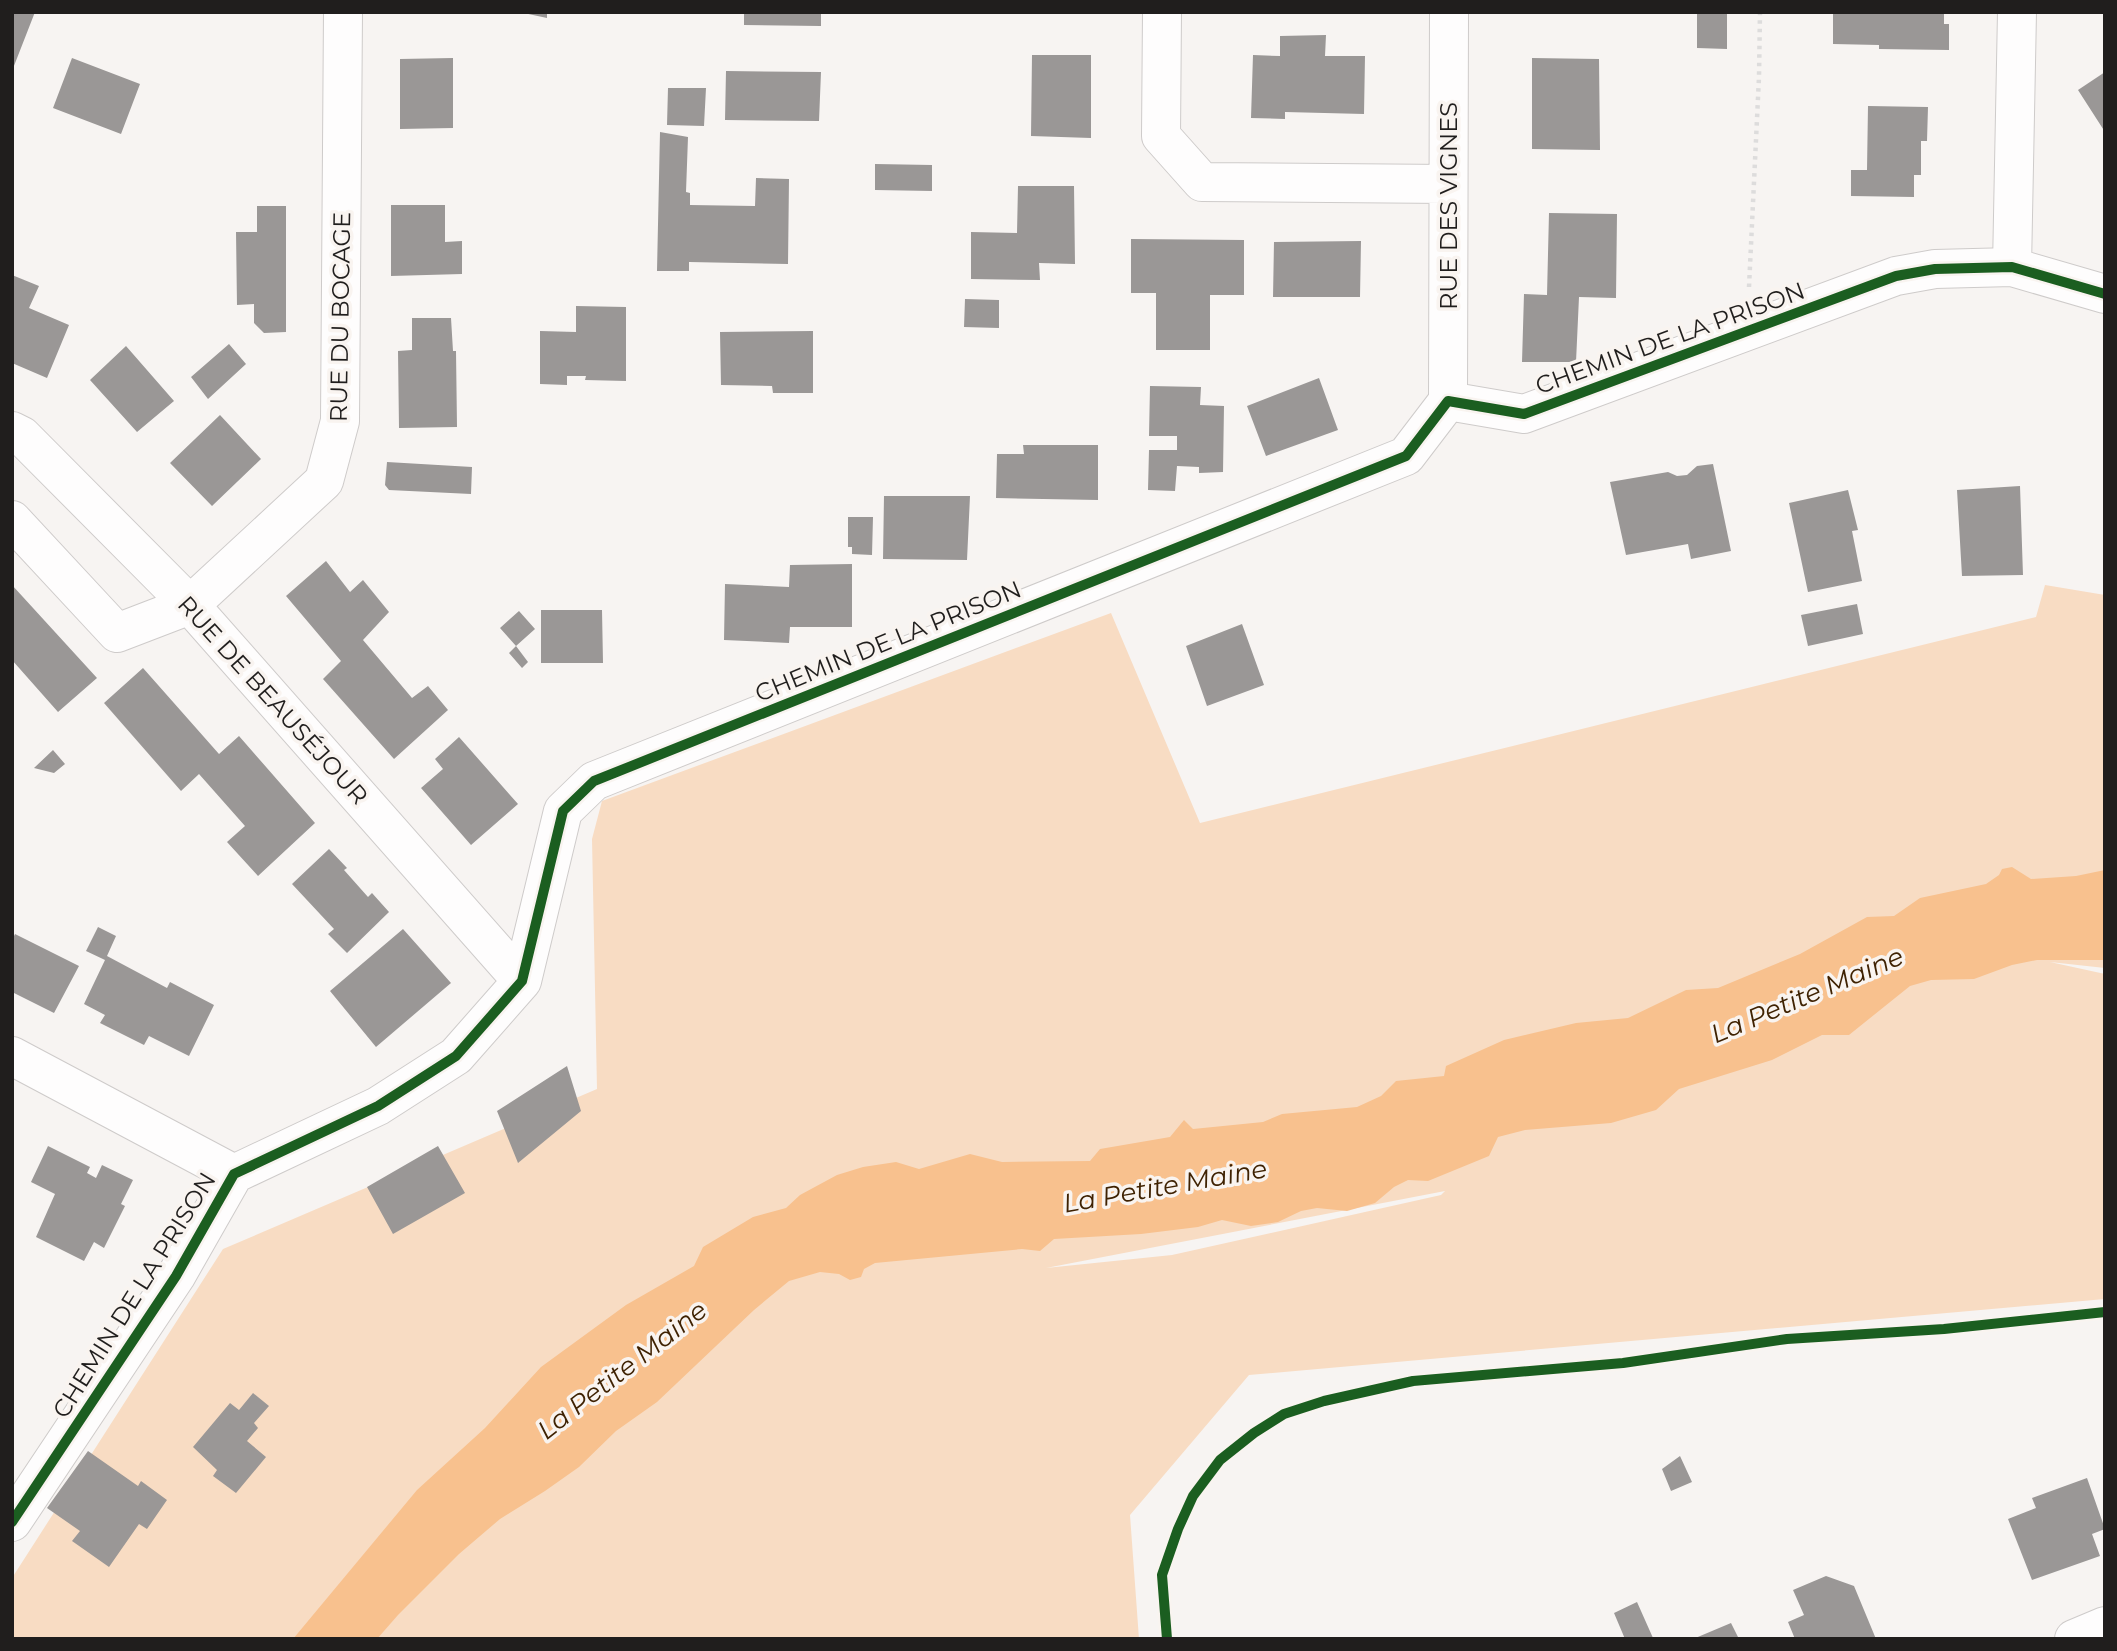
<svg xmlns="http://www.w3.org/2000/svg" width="2117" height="1651" viewBox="0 0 2117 1651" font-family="Montserrat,sans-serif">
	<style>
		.green { fill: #f8dcc3; fill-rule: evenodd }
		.water { fill: #f8c18e }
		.building { fill: #9a9796 }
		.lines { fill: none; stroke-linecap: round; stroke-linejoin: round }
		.minor-casing { stroke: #cecbca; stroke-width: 40 }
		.path { stroke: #dddcdc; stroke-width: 4.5; stroke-dasharray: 3.5 5; stroke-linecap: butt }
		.minor { stroke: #fefdfd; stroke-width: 38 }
		.cycleway-casing { stroke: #f9f4f0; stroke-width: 15 }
		.cycleway { stroke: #1b5e20; stroke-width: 10 }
		.labels { text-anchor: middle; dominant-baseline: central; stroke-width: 7; stroke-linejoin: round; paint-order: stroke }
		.street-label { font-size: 24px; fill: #201e1d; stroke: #f9f4f0 }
		.water-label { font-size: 26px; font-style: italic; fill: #3f2202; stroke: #f9f4f0 }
	</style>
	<rect width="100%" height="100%" fill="#f7f4f2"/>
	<path class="green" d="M2045,585L2105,595V968L2050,962L2105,974V1299L1249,1375L1130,1515L1139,1639H12V1578L223,1249L597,1089L592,839L602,801L1111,613L1200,823L2036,617ZM1445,1191L1441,1195L1172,1255L1046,1268Z"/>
	<path class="water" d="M2012,867L2031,879L2076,876L2105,870V960H2037L2012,965L1974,979L1931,980L1910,986L1849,1035H1822L1772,1060L1679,1089L1656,1110L1611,1123L1525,1130L1498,1137L1489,1156L1428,1181L1408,1180L1394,1187L1375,1203L1347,1211L1317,1208L1301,1211L1278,1222L1251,1226L1222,1220L1198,1227L1141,1234L1054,1239L1040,1251L1022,1249L875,1263L864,1269L861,1277L850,1280L839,1274L820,1272L789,1281L754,1310L657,1402L616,1431L579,1467L545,1491L500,1519L459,1554L398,1615L377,1639H293L417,1490L485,1428L541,1367L626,1305L694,1266L703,1247L753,1217L786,1208L800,1195L837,1175L863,1167L896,1162L919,1169L970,1154L1002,1162L1090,1161L1100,1149L1170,1137L1184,1120L1193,1129L1263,1122L1282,1114L1357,1107L1381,1096L1396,1081L1444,1076L1446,1066L1504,1040L1576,1023L1628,1018L1686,990L1718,988L1800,954L1867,917L1894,916L1920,898L1986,884L1999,875L2002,869Z"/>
	<path class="building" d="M12,12H35L12,71Z
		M519,12H547V18Z
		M744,12H821V26L744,25Z
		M1697,12H1727V49L1697,48Z
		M1833,12H1944V24H1949V50L1879,49V45L1833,44Z
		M1326,35L1325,56H1365L1364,114L1285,112V119L1251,118L1253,55L1280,56V36Z
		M1032,55H1091V138L1031,136Z
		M72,58L140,84L121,134L53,108Z
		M453,58V128L400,129V59Z
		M1532,58L1599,59L1600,150L1532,149Z
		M726,71L821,72L819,121L725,120Z
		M2105,72V132L2078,90Z
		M668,88H706L704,126L667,125Z
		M1868,106L1928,107L1927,141H1921V175H1914V197L1851,196V170H1867Z
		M660,132L688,137L686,192L690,193V205L755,206L756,178L789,179L788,264L689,262V271H657Z
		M875,164L932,165V191L875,190Z
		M1018,186H1074L1075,264L1039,263L1040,280L971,279V232L1017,233Z
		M391,205H445V242L462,241V274L391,276Z
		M257,206H286V332L264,333L254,323V304L237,305L236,232H257Z
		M1549,213L1617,214L1616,298L1579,297L1576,362H1522L1524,294L1547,295Z
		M1131,239L1244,240V295H1210V350H1156V293H1131Z
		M1361,241L1360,297H1273L1274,242Z
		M12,275L39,286L29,308L69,325L47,378L12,363Z
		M965,299L999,300V328L964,327Z
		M576,306L626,307V381L585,380L586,376H567V385L540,384V331L576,332Z
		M412,318H451L453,351H456L457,427L399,428L398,351L412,350Z
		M813,331V393H773L772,386L721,385L720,332Z
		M229,344L246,364L208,399L191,377Z
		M126,346L174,401L137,432L90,380Z
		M1319,378L1338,430L1266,456L1247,406Z
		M1150,386L1201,387L1200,405L1224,406L1223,472L1199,473V467L1177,466L1175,491L1148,490L1149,450H1177V436H1149Z
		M220,415L261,459L212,506L170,463Z
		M1023,445H1098V500L996,498L997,454H1024Z
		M387,462L472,467L471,494L389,490L385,485Z
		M1713,464L1731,551L1691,559L1688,544L1626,555L1610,482L1668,472L1677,476L1687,475L1697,466Z
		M2020,486L2023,575L1962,576L1957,490Z
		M1848,490L1858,530L1852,531L1862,581L1808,592L1789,503Z
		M884,496H970L967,560L883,559Z
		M848,517H873L872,555L852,554V547H848Z
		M326,561L350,592L363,580L389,612L363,640L412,698L428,686L448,710L394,759L323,679L341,661L286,596Z
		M852,564V627H790L789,643L724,640L725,584L789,587L790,565Z
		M12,585L97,678L58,712L12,660Z
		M1857,604L1863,634L1808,646L1801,615Z
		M541,610H602L603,663H541Z
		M519,611L535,629L516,646L500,628Z
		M1242,624L1264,685L1207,706L1186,646Z
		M516,646L528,662L522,668L509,653Z
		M143,668L219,754L239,736L315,823L258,876L227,842L245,826L199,774L181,791L104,703Z
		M459,737L518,804L471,845L421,788L443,769L435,759Z
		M53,750L65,764L54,773L34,768Z
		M329,849L347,868L344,870L368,897L372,893L389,912L347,953L328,934L334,929L292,884Z
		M98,927L116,936L107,956L167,988L170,982L214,1005L189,1056L149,1036L144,1045L100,1023L105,1015L84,1004L105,960L86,951Z
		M403,929L451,983L376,1047L330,991Z
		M15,934L79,966L54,1013L12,992V940Z
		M567,1066L581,1111L518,1163L497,1111Z
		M48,1146L90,1167L87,1173L96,1178L102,1165L133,1180L121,1204L125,1206L104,1248L94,1242L84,1261L36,1237L55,1194L31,1182Z
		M438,1146L465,1193L393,1234L367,1187Z
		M253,1393L269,1406L254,1423L258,1428L247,1441L266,1457L236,1493L213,1476L217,1470L193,1447L230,1403L239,1410Z
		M88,1451L138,1486L141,1481L167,1500L147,1529L139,1524L109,1567L72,1541L80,1531L47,1508Z
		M1680,1456L1692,1482L1671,1491L1662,1469Z
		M2087,1478L2105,1529L2092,1534L2100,1556L2032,1580L2008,1519L2036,1508L2032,1498Z
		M1826,1576L1854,1586L1876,1639H1795L1788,1622L1804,1615L1793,1590Z
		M1637,1602L1653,1638L1650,1639H1625L1614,1613Z
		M1731,1623L1739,1639H1693Z"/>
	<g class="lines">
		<g class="minor-casing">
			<path id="minor" d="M1162,12L1161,136L1202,182L1448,184
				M2012,267L2017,12
				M1448,401L1449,12
				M12,431L22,436L190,605L522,981
				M12,520L117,633L190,605L324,481L340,421L343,12
				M12,1056L234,1174
				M12,1522L176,1276L234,1174L378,1106L456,1056L522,981L563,811L594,781L1406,456L1448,401L1524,414L1896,276L1935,269L2012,267L2105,294
				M2074,1639L2105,1626"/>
		</g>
		<path class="path" d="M1749,287L1759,77L1760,12"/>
		<use href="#minor" class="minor"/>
		<g class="cycleway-casing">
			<path id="cycleway" d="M12,1522L176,1276L234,1174L378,1106L456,1056L522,981L563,811L594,781L1406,456L1448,401L1524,414L1896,276L1935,269L2012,267L2105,294
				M1167,1639L1162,1575L1178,1529L1193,1496L1220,1460L1254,1433L1284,1414L1324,1401L1413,1381L1623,1363L1787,1339L1944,1329L2105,1312"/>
		</g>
		<use href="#cycleway" class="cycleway"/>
	</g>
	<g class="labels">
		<g class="street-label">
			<text transform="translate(1448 206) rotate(-90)">RUE DES VIGNES</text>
			<text transform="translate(340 317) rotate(-89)">RUE DU BOCAGE</text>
			<text transform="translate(1670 338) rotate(-20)">CHEMIN DE LA PRISON</text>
			<text transform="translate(888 641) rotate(-22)">CHEMIN DE LA PRISON</text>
			<text transform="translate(273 700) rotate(48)">RUE DE BEAUSÉJOUR</text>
			<text transform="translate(134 1295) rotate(-58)">CHEMIN DE LA PRISON</text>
		</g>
		<g class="water-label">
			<text transform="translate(1807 995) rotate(-23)">La Petite Maine</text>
			<text transform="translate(1165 1186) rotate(-10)">La Petite Maine</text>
			<text transform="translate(622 1370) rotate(-38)">La Petite Maine</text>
		</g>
	</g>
	<rect width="2117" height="1651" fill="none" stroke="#201e1d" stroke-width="28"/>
</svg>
